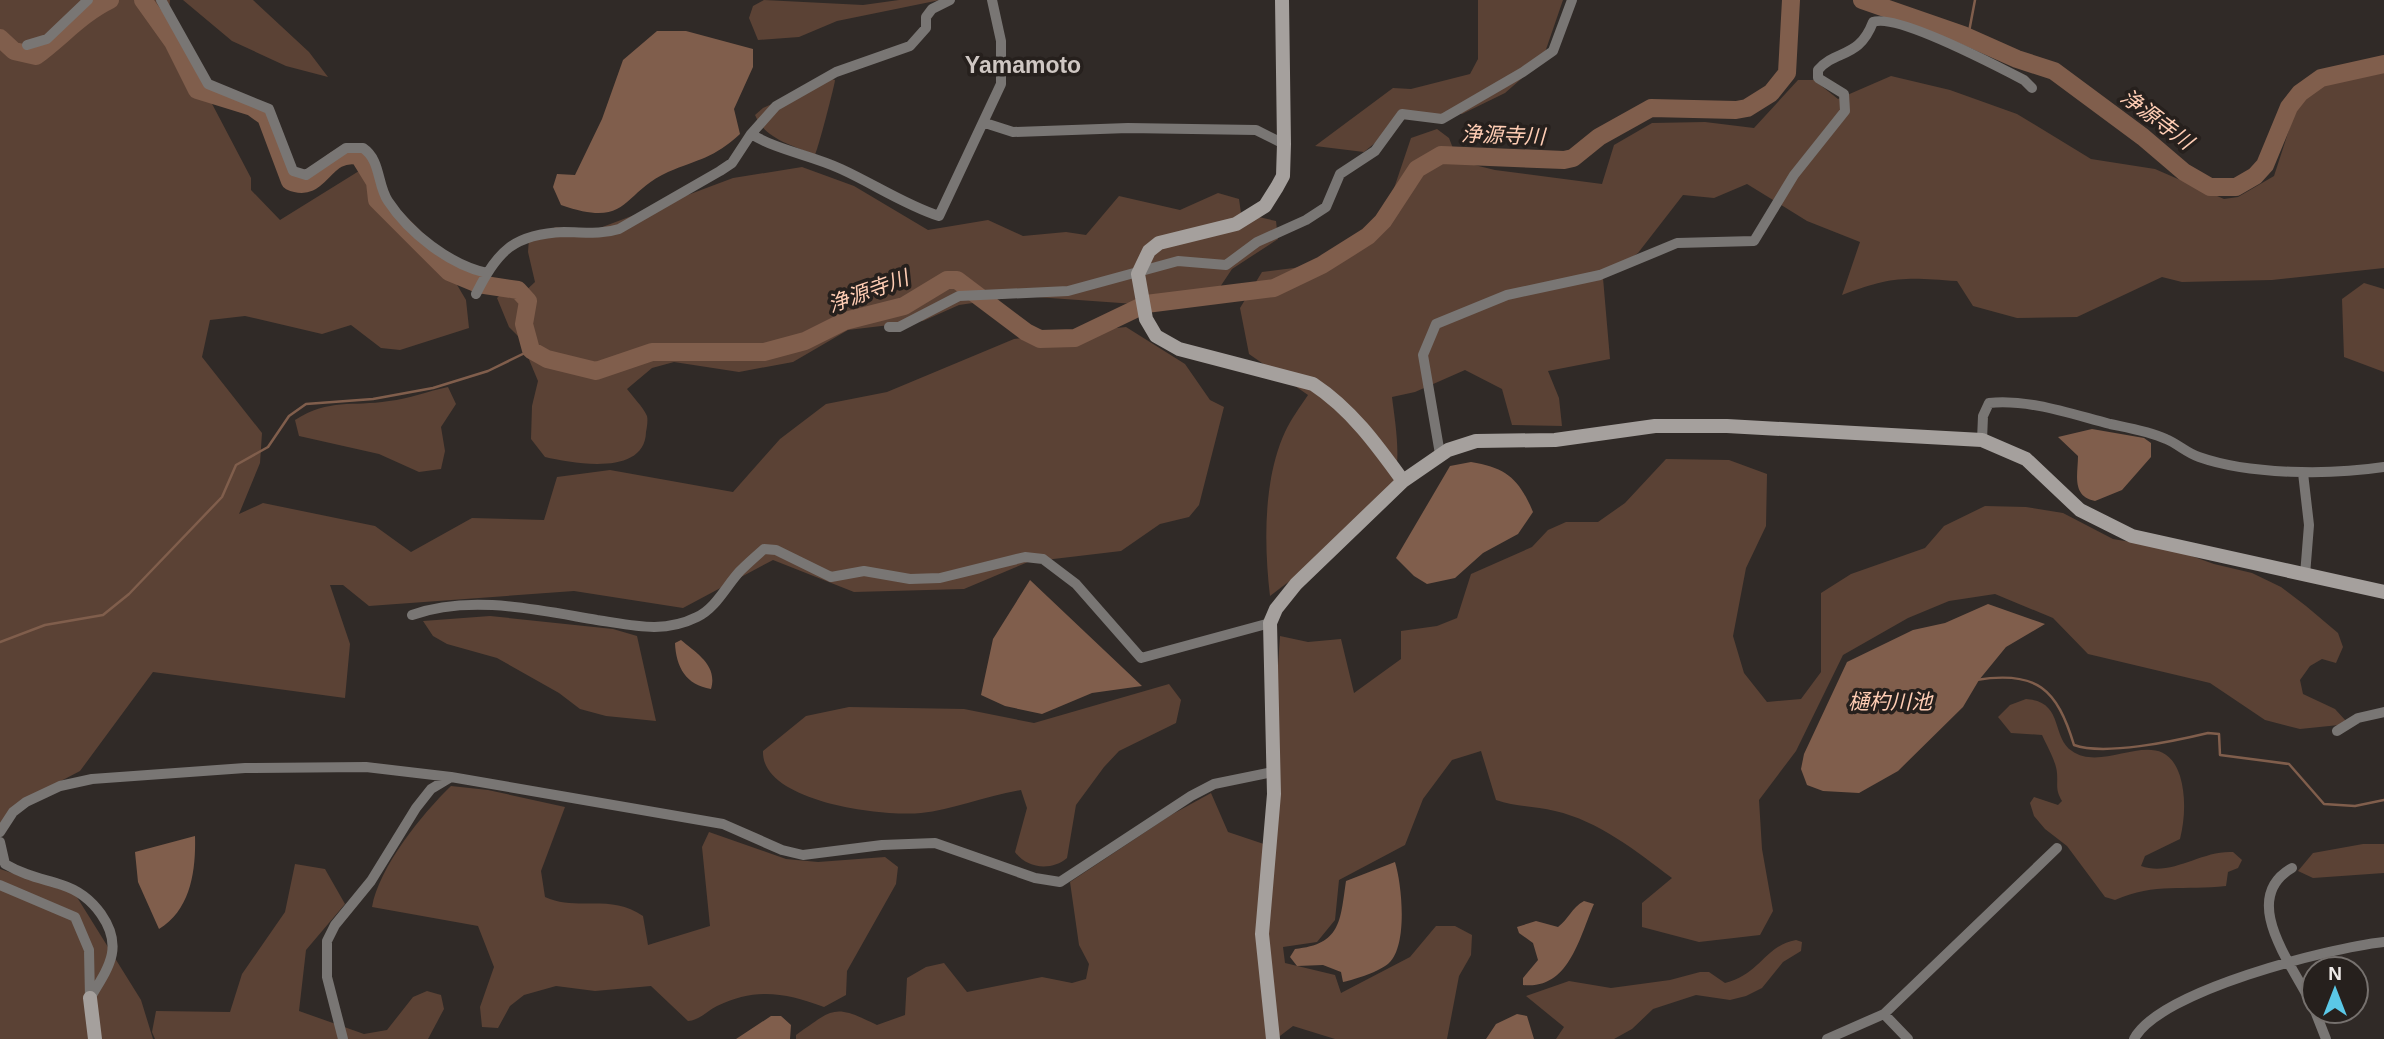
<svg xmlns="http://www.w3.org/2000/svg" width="2384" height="1039" viewBox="0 0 2384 1039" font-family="Arial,'Noto Sans JP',sans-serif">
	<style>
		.green { fill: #5b4235 }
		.water { fill: #805e4c }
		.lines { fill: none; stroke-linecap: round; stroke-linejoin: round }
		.stream { stroke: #805e4c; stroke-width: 2.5 }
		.river { stroke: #805e4c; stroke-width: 18 }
		.street { stroke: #797674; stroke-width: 10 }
		.secondary { stroke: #a5a09d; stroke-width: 14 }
		.labels { text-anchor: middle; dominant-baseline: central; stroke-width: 7; stroke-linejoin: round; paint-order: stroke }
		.water-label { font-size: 21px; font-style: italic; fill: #ffcdb4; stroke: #26201d }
		.quarter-label { font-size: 23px; font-weight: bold; fill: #cfc7c3; stroke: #26201d }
	</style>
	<rect width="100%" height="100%" fill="#302a27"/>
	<path class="green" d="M0,0H170L168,20L251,178V190L280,220L359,171L432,266L453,278L466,300L469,328L400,350L381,348L351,325L322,334L245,316L210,320L202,357L262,433L260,463L239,514L263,503L375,526L411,552L472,518L544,520L557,477L610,470L733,492L780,439L826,404L887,392L1014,339L1126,327L1185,364L1210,400L1224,407L1199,505L1189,517L1160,524L1121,551L1028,562L964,589L854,592L773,560L683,608L574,591L369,606L343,585H330L350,644L345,698L153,672L80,771L17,804L0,836Z
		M183,0H253L309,52L328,77L286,66L232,41Z
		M764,0L863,5L899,0H940L837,21L799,37L758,40L749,18L753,6Z
		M1478,0H1563L1542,61L1505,93L1462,114H1410L1364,152L1315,146L1393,88L1411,89L1470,74L1478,59Z
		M2384,71V268L2272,280L2182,282L2162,277L2077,317L2017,318L1973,306L1957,281C1906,277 1891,276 1842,295L1860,242L1807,221L1747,184L1714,198L1683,195L1638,253L1603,278L1610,359L1548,371L1559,398L1562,426L1512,425L1502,389L1465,370L1415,392L1392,397C1395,422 1403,465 1391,488C1370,527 1305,569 1270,596C1264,545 1263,480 1285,432C1291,419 1300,407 1308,395L1249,354L1240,308L1262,272L1341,262L1384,218L1411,138L1437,129L1449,138L1458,161L1495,170L1602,184L1614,145L1652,123L1705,122L1754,128L1798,80H1814L1838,99L1891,76L1950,90L2017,114L2091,159L2155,169L2224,199L2238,197L2274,176L2300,96L2347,76Z
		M829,78L835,80C835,84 818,150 815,155C792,145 765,139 755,115L763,108Z
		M802,167L854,186L928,230L988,220L1023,236L1066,232L1086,235L1119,196L1180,210L1218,193L1239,199L1241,213L1276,221L1278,239L1232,269L1220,287L1163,306L1022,296L959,305L923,321L848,330L793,362L739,372L674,362L652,368L627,389C633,397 643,407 647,416C648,420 647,427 646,432C645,476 575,464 545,457L531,439L532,406L538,381L520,338L509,327L497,298L502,293L520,296L535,282L528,252L529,238L556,227L589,232L733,178Z
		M2364,283L2384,289V372L2344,357L2342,299Z
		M448,387L456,404L441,427L445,451L441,469L419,472L379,454L299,436L295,420C330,398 351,407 389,401C409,399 428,391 448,387Z
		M1666,459L1729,460L1767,474L1766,526L1746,568L1733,636L1744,673L1767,702L1801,699L1821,672V593L1851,574L1925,548L1944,526L1985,506L2026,507L2063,513L2113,539L2172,549L2214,564L2252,573L2281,587L2306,606L2338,633L2343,647L2336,663L2322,659L2310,666L2300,680L2303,694L2335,709L2346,721L2339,725L2300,729L2265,720L2210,683L2088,654L2053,618L1995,594L1949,601L1908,618L1843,655L1796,751L1759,800L1762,849L1773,911L1760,935L1699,942L1642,927V903L1672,878C1636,851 1599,821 1555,811C1535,806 1515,807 1496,800L1481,751L1452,760L1423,799L1405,845L1339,880L1335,920L1317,942L1283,947L1285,963L1335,975L1341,993L1410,957L1436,926H1455L1472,935L1471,955L1459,976L1447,1039H1335L1293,1026L1276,1039H796V1035C834,1008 834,1004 877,1025L905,1015L907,978L926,967L944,963L967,992L1042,977L1072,983L1086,979L1089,964L1079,945L1070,882L1171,815L1211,793L1228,832L1273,847L1274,724L1280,636L1308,642L1341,639L1354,693L1401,659V631L1437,626L1457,618L1471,574L1532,547L1548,530L1566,522H1598L1625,503Z
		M490,616L613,629L637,636L656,721L606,716L580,709L559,693L497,658L447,644L433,636L423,621Z
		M1169,684L1181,700L1176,723L1119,751L1104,767L1076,805L1067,858C1052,871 1027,869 1015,852L1027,808L1021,790C988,795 952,810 921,813C883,817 761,802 763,751L806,716L849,707L964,709L1034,723Z
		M2026,699C2064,701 2051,737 2072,751C2106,775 2162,720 2180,776C2186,796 2185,819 2180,839L2145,856L2141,866C2172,877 2201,850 2233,852L2242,860L2238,868L2228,872L2226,886C2184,891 2156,882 2115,900L2105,897L2067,846L2045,829L2034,816L2030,803L2034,797L2058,805L2062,801C2055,789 2058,786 2057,773C2056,761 2047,746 2042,735L2011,733L1998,717L2010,705Z
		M451,786L488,790L565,807L541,871L545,897C578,912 610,893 643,916L648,945L710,926L702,847L709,832L786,859L818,862L885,857L898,867L896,884L847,971L846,995L824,1007C786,993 756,987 717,1006C707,1011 700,1020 688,1021L651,986L595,991L556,986L524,995L510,1006L498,1028L482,1027L480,1007L494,967L478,926L372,907C379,867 422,814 451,786Z
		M2363,844H2384V873L2313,878L2298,871L2313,853Z
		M295,864L325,869L345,904L306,950L299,1011L364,1034L387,1030L413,997L427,991L441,995L444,1009L428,1039H155L152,1032L156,1011L230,1012L242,974L285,912Z
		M0,869L75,894L141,1000L153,1039H0Z
		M1796,940L1802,942L1801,951L1783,962L1762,988L1746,996L1730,1000L1696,995L1653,1009L1632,1029L1614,1039H1556L1564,1027L1526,996L1569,981L1611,988L1670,980L1700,972H1709L1725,983C1761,974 1764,946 1796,940Z"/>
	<path class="water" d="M657,31H686L753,49V67L734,109L740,134C714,158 699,159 668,172C620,194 630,229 561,205L553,187L557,174L575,175L602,119L623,60Z
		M2092,429L2144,438L2151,443V457L2122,490L2095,501C2071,496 2078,474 2078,456L2058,437Z
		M1471,462C1507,468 1519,479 1533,512L1518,534L1483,553L1455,578L1427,584L1414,576L1396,558L1450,466Z
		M1030,580L1142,686L1092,693L1042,714L1005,706L981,695L993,639Z
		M1988,604L2045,624L2006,647L1979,680L1963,707L1898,771L1859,793L1823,791L1807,785L1801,769L1804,754L1847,662L1913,630L1945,623Z
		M681,640C696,653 718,665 711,689C686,685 676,667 675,643Z
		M195,836C196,870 191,910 159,929L138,882L135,852Z
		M1395,862C1402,885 1408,945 1389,963C1379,972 1356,979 1343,982L1341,972L1323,965L1297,966L1290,957L1295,949C1341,944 1340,922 1346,881Z
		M1584,901L1594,904C1579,938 1569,990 1523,985V978L1538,960L1533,943L1519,933L1517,927L1536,921L1558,927C1569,919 1571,908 1584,901Z
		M1517,1014L1527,1016L1534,1039H1486L1496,1024Z
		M771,1016H781L791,1025L790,1039H736Z"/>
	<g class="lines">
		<path class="stream" d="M1968,37L1975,0
			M0,642L45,625L103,615L129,594L222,497L236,465L268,447L289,416L306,404L373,399L433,388L488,371L531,350
			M1976,680C2037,670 2057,689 2074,745C2104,756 2175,741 2208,733L2219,734L2220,755L2289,764L2324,804L2355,806L2384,800"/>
		<path class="river" d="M143,0L173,42L197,90L252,107L266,117L290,181C322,196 322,149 359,156L375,182L377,200L449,272L478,284L518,290L528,301L524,324L531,350L547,359L596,371L652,352H764L805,341L845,321L904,306L947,280H957L1026,332L1040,339L1075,338L1146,304L1274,288L1322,265L1368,236L1383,221L1417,169L1441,155L1564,160L1573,158L1599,137L1651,108L1736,110L1747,108L1771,93L1787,73L1791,0
			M1862,0L1963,35L2017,59L2054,71L2143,137L2184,172L2210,187H2236L2255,176L2265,165L2289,107L2300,93L2321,78L2384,64
			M0,38L14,51L36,56C62,37 81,14 110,0"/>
		<path class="street" d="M161,0L208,84L269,109L293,171L306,175L346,148H363C381,160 377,185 388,201C409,233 450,265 487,273
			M27,45L47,39L88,0
			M985,123L1013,132L1128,128L1256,130L1284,144
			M751,134C779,151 811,155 841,169C874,184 905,205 939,216L1001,84V41L992,0
			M476,294C497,251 514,234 564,232C584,232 600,235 619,229L720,171L732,163L751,134L776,106L836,72L910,46L926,28V17L932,9L950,0
			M889,327H899L959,296L1068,291L1178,261L1226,265L1257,242L1306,220L1326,207L1340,174L1375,151L1402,114L1442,119L1523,72L1553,51L1572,0
			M1982,440L1983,416L1989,403C2030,399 2071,414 2110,424C2129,428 2148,431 2166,439C2178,444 2187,453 2199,457C2250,475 2331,475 2384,467
			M1440,454L1423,355L1436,324L1507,295L1600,275L1677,243L1754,241L1794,175L1845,111L1844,94L1818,78V70C1836,49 1859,59 1873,22C1896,13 1999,67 2024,80L2032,88
			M2303,473L2309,525L2305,575
			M412,615C470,594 537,610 597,620C632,625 663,634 697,617C716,608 726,586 740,571C748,563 756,556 764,549L776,550L831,577L864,571L910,579L940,578L1025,557L1043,559L1076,584L1141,658L1270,623
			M2337,731L2358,718L2384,712
			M0,832L13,812L26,802L60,786L92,779L245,768L366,767L451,777L723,824L782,850L803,855L882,845L935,843L1035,878L1060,882L1191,796L1214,784L1273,772
			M0,842L5,864C26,876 40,878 62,885C78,890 91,900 101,914C124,947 109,967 90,998
			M2292,868C2236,900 2297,970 2314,1009
			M0,885L75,917L89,950L90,998
			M2315,1011L2326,1039
			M1884,1014L2057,848
			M343,1039L327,977V941L335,925L371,881L416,808L431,789L451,777
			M1827,1039L1884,1014L1908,1039
			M2134,1039C2159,991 2329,948 2384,942"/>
		<path class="secondary" d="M1282,0L1284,144L1283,176L1277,187L1265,206L1236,224L1159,243L1149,251L1138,274L1146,319L1156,336L1179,349L1313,384C1351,409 1377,445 1403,481
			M90,998L95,1039
			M1273,1039L1262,934L1274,794L1270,623L1276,609L1296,584L1403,481L1448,450L1476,441L1555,440L1655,426H1727L1982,440L2026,459L2080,510L2132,536L2384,592"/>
	</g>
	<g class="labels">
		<g class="water-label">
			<text transform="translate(2157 119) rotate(37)">浄源寺川</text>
			<text transform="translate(1503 135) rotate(2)">浄源寺川</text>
			<text transform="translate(868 291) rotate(-20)">浄源寺川</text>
			<text x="1890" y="701">樋杓川池</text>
		</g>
		<g class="quarter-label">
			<text x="1023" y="65">Yamamoto</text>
		</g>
	</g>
	<g transform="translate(2335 990)"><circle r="33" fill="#26201d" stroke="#76716e" stroke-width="2"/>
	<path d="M0-5L12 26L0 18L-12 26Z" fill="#5bc8e7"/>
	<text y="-10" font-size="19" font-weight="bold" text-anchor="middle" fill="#eeeae8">N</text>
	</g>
</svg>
